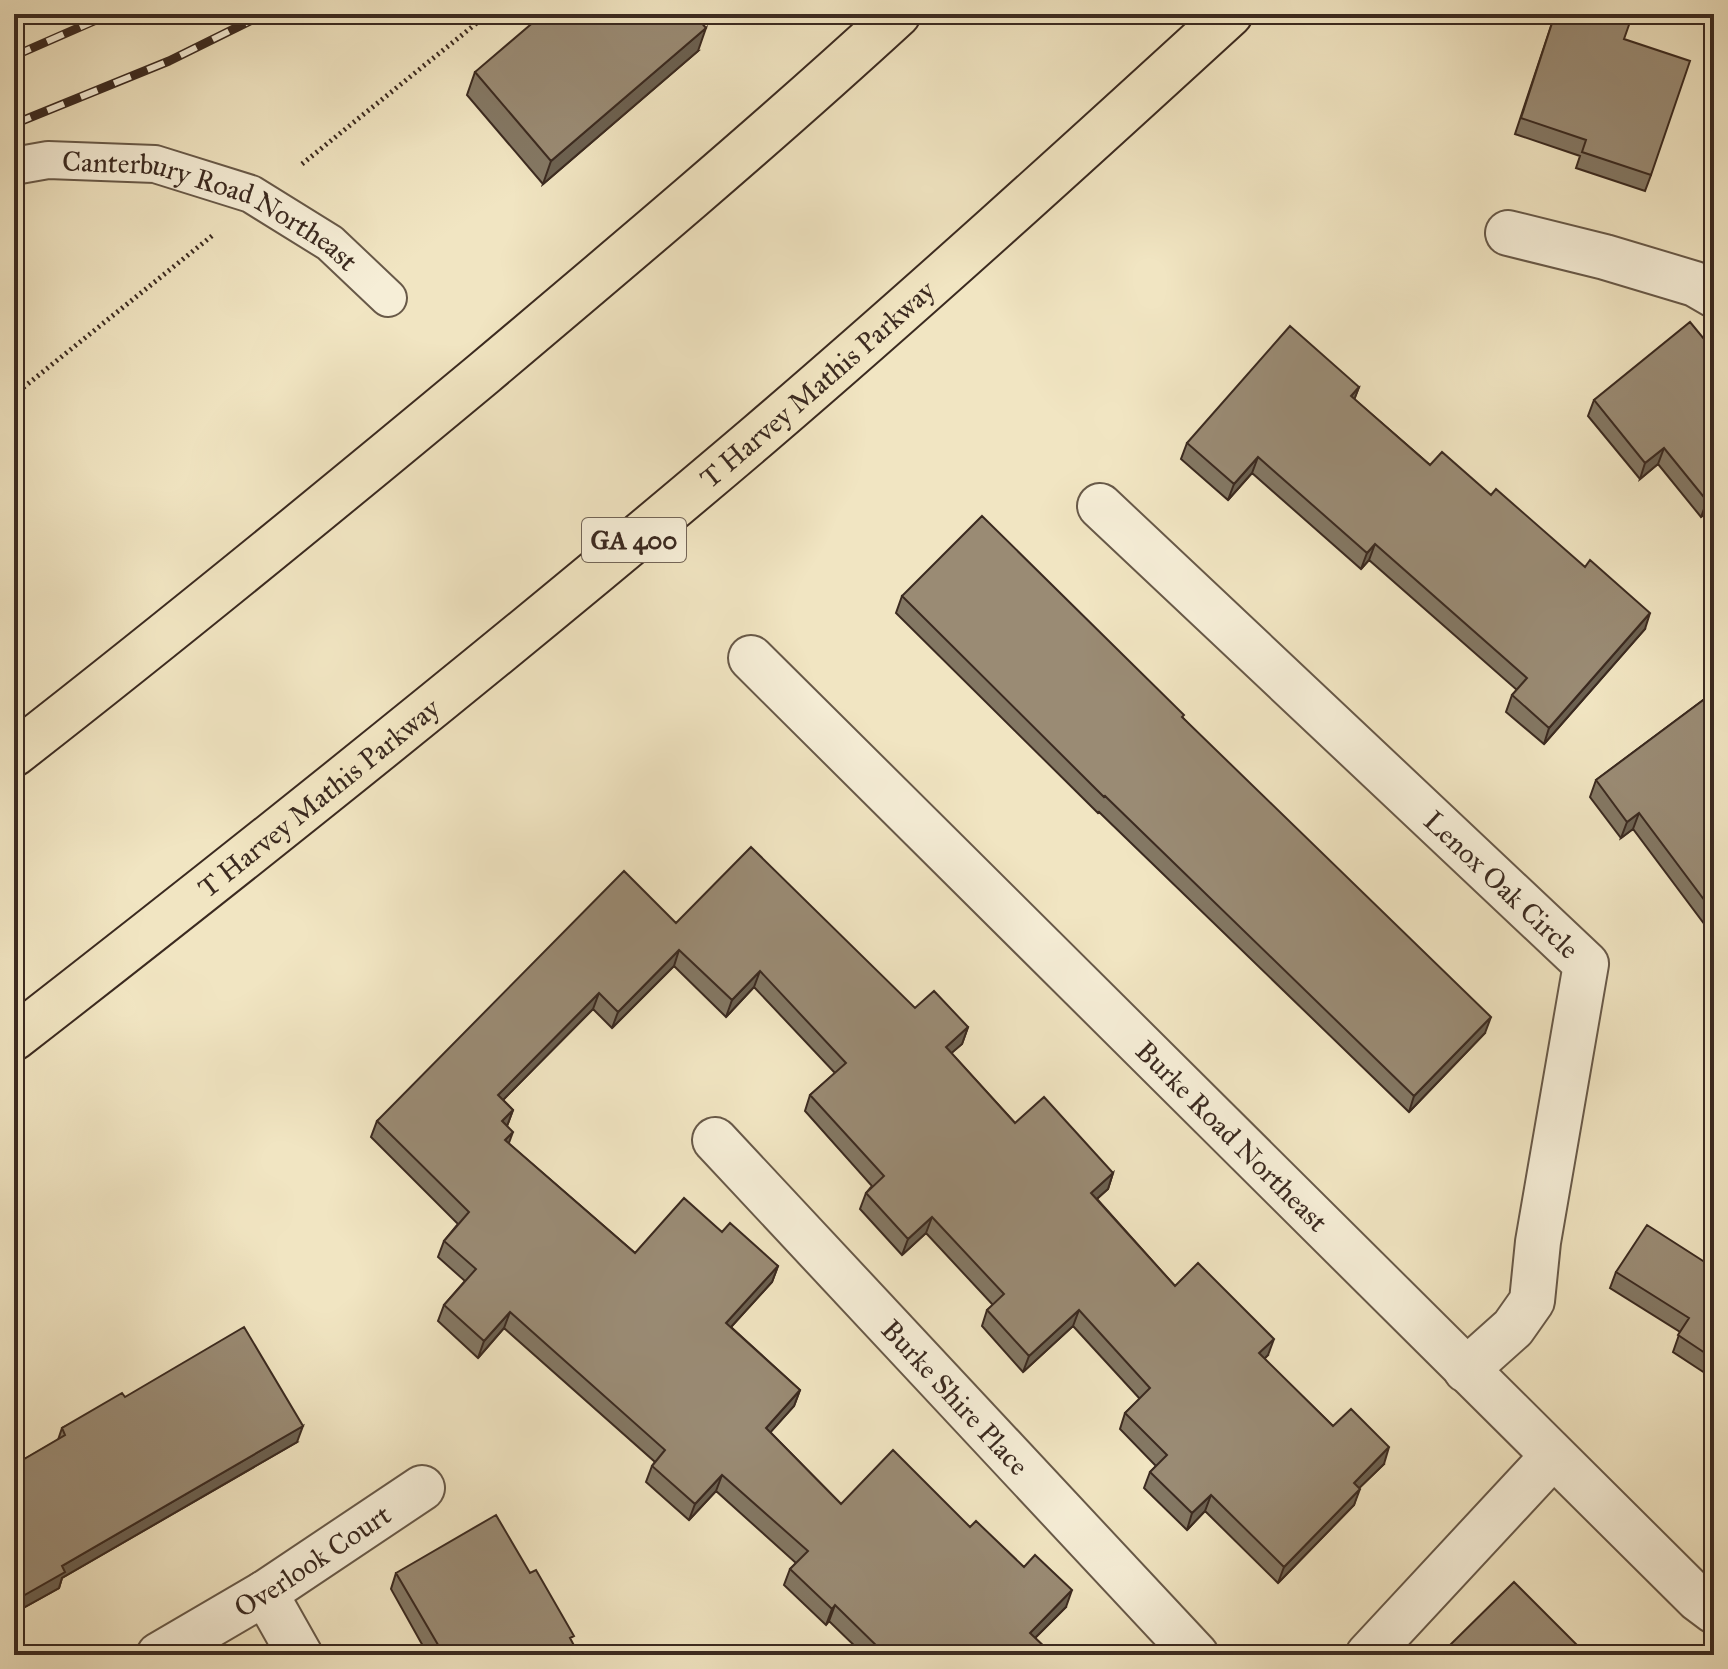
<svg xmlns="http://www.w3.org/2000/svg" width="1728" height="1669" viewBox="0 0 1728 1669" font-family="'IM FELL Great Primer',serif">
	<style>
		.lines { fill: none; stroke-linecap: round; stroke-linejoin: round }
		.service-casing { stroke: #685948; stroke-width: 40 }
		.minor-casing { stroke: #685948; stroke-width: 48 }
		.motorway-casing { stroke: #3b2a20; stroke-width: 48 }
		.path { stroke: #3b2a20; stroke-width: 5; stroke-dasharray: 2 4; stroke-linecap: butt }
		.service { stroke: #f6eed7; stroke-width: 36 }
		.minor { stroke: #f6eed7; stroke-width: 44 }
		.motorway { stroke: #f1e5c2; stroke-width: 44 }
		.rail-casing { stroke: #3b2a20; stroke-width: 9 }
		.rail { stroke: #f6eed7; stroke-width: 6; stroke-dasharray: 18; stroke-linecap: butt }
		.wall { fill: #847864; stroke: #3b2a20; stroke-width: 2 }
		.shaded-wall { fill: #6c6151; stroke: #3b2a20; stroke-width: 2 }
		.building { fill: #9a8b74; stroke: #3b2a20; stroke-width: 2 }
		.labels { text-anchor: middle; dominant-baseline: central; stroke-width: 7; stroke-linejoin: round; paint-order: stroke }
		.shield { fill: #f6eed7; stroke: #736557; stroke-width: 2 }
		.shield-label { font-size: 26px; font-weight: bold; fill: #3b2a20 }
		.street-label { font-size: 28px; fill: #3b2a20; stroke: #f6eed7 }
	</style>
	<rect width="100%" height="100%" fill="#f1e5c2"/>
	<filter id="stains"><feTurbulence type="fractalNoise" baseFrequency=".0025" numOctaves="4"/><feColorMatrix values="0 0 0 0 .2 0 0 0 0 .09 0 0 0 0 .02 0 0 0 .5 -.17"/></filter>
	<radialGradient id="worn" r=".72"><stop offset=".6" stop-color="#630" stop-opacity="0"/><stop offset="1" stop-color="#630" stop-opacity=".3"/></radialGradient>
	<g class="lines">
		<g class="service-casing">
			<g id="service">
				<path id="s1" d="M14,166L48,160L155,164L251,194L330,243L388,298"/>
			</g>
		</g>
		<g class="minor-casing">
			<g id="minor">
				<path d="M1508,233L1605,257L1695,284L1714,295"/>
				<path id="s2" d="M1100,506L1586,964L1538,1242L1532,1301L1513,1328L1466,1370"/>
				<path id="s3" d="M751,658L1698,1599L1714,1611"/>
				<path id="s4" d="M715,1140L1196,1655"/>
				<path d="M265,1593L300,1655"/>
				<path id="s5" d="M159,1655L265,1593L422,1488"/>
				<path d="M1368,1655L1553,1456"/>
			</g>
		</g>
		<g class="motorway-casing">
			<g id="motorway">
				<path d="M14,754C173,630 328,503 483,374C623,256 763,138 898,14"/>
				<path id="s6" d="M14,1038C266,842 516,642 759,435C919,298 1075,156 1230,14"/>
			</g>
		</g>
		<path class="path" d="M302,164L488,14
			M14,395L213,235"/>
		<use href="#service" class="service"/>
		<use href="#minor" class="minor"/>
		<use href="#motorway" class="motorway"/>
		<g class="rail-casing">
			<path id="rail" d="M14,56L110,14
				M14,124L169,61L264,14"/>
		</g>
		<use href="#rail" class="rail"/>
	</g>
	<path class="wall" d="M1555,14L1624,39L1651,175L1645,191L1576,168L1580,156L1515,134Z
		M698,51L543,184L467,95L475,72Z
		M1714,351V513L1710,509L1701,517L1658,464L1640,479L1588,416L1594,400Z
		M1359,387L1354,399L1430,465L1645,629L1544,744L1506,712L1512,695L1517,690L1369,560L1361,569L1252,473L1228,500L1181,459L1187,443Z
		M902,596L1183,718L1485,1033L1409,1112L1099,812L1098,813L896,613Z
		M1714,692V937L1633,829L1621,838L1590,797L1596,780Z
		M676,923L968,1027L962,1044L951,1053L1015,1123L1113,1173L1108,1189L1097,1199L1175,1286L1268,1355L1264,1359L1333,1426L1384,1464L1359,1488L1354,1505L1278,1583L1205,1511L1187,1530L1144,1488L1150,1472L1156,1466L1120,1429L1125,1413L1140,1399L1073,1326L1023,1372L982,1326L987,1310L993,1305L926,1233L902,1255L860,1209L866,1193L872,1186L805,1111L810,1095L835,1073L754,987L726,1017L674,966L612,1028L593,1009L503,1100L513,1110L507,1126L509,1144L635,1253L722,1232L778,1266L772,1282L731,1327L800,1390L794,1406L770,1432L841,1504L970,1527L1066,1607L1035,1638L1053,1655H864L829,1621L826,1625L784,1585L790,1569L796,1563L716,1491L689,1520L646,1482L652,1466L655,1462L504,1328L478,1358L438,1321L444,1305L465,1281L438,1257L444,1241L458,1224L371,1137L377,1121Z
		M1714,1268V1379L1673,1352L1680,1332L1610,1288L1616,1272Z
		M125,1397L297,1442L62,1578L59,1588L14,1613V1465L58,1440L62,1428Z
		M396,1573H530L579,1655H428L391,1589Z
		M1449,1646L1587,1655H1446Z"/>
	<path class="shaded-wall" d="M706,28L698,51L543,184L551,161Z
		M1359,387L1353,403L1351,396Z
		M1664,448L1658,464L1640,479L1645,463Z
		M1258,457L1252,473L1228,500L1234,484Z
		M1714,494V498L1710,509L1701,517L1707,501Z
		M1375,544L1369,560L1361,569L1367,553Z
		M1650,613L1645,629L1544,744L1549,728Z
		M1639,813L1633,829L1621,838L1627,822Z
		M679,950L674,966L612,1028L618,1012Z
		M760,971L754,987L726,1017L732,1000Z
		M599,993L593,1009L492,1111L498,1095Z
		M1491,1017L1485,1033L1409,1112L1414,1096Z
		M968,1027L962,1044L940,1063L946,1047Z
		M513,1110L507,1126L502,1121Z
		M513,1132L507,1148L505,1140Z
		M1113,1173L1108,1189L1085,1209L1091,1193Z
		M932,1217L926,1233L902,1255L908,1239Z
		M778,1266L772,1282L720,1339L726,1323Z
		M1079,1310L1073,1326L1023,1372L1029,1356Z
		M510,1312L504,1328L478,1358L484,1341Z
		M1274,1339L1268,1355L1253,1370L1259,1353Z
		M800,1390L794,1406L760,1444L766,1428Z
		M303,1426L297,1442L62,1578L59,1588L14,1613V1601L62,1566Z
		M1389,1447L1384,1464L1348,1499L1354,1483Z
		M722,1475L716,1491L689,1520L695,1504Z
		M1360,1489L1354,1505L1278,1583L1284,1567Z
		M1211,1495L1205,1511L1187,1530L1192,1513Z
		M1072,1590L1066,1607L1024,1649L1030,1633Z
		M835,1605L829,1621L826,1625L832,1609Z"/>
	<path class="building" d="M543,14H694L706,28L551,161L475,72Z
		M1555,14H1605L1630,22L1624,39L1690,61L1651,175L1582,152L1586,140L1521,118Z
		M1690,322L1714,351V494L1707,501L1664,448L1645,463L1594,400Z
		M1290,326L1359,387L1351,396L1430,465L1442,452L1491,495L1496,489L1585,567L1590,560L1650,613L1549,728L1512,695L1527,678L1375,544L1367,553L1258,457L1234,484L1187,443Z
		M982,516L1184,715L1182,717L1491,1017L1414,1096L1105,796L1104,797L902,596Z
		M1714,692V913L1639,813L1627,822L1596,780Z
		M751,847L915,1008L934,991L968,1027L946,1047L1015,1123L1044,1097L1113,1173L1091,1193L1175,1286L1198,1263L1274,1339L1259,1353L1333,1426L1351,1409L1389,1447L1354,1483L1360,1489L1284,1567L1211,1495L1192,1513L1150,1472L1167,1455L1125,1413L1150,1388L1079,1310L1029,1356L987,1310L1004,1294L932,1217L908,1239L866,1193L884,1176L810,1095L846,1063L760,971L732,1000L679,950L618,1012L599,993L498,1095L513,1110L502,1121L513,1132L505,1140L635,1253L684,1198L722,1232L730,1223L778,1266L726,1323L800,1390L766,1428L841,1504L893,1450L970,1527L976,1521L1024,1567L1035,1555L1072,1590L1030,1633L1053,1655H886L835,1605L832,1609L790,1569L808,1551L722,1475L695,1504L652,1466L665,1450L510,1312L484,1341L444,1305L476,1269L444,1241L469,1212L377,1121L624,871L676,923Z
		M1647,1225L1714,1268V1359L1678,1335L1689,1318L1616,1272Z
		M244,1327L303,1426L62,1566L65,1572L14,1601V1465L65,1435L62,1428L122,1393L125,1397Z
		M496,1515L530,1573L536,1570L574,1636L570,1638L579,1655H444L396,1573Z
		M1514,1582L1587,1655H1458L1449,1646Z"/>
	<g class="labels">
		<rect class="shield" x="582" y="518" width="104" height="44" rx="6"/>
		<g class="shield-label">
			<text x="634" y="540">GA 400</text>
		</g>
		<g class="street-label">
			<text stroke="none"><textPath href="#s1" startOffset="208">Canterbury Road Northeast</textPath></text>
			<text stroke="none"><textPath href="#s6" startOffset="1036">T Harvey Mathis Parkway</textPath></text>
			<text stroke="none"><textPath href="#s6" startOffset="388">T Harvey Mathis Parkway</textPath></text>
			<text stroke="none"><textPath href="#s2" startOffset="552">Lenox Oak Circle</textPath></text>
			<text stroke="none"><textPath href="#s3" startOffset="678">Burke Road Northeast</textPath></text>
			<text stroke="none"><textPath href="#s4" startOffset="352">Burke Shire Place</textPath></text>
			<text stroke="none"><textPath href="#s5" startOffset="180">Overlook Court</textPath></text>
		</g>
	</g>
	<rect width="1728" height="1669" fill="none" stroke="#f1e5c2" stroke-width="48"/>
	<rect x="16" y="16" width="1696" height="1637" fill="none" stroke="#3b2a20" stroke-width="4"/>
	<rect x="24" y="24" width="1680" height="1621" fill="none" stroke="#3b2a20" stroke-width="2"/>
	<rect width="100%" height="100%" filter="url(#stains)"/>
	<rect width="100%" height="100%" fill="url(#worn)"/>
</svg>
